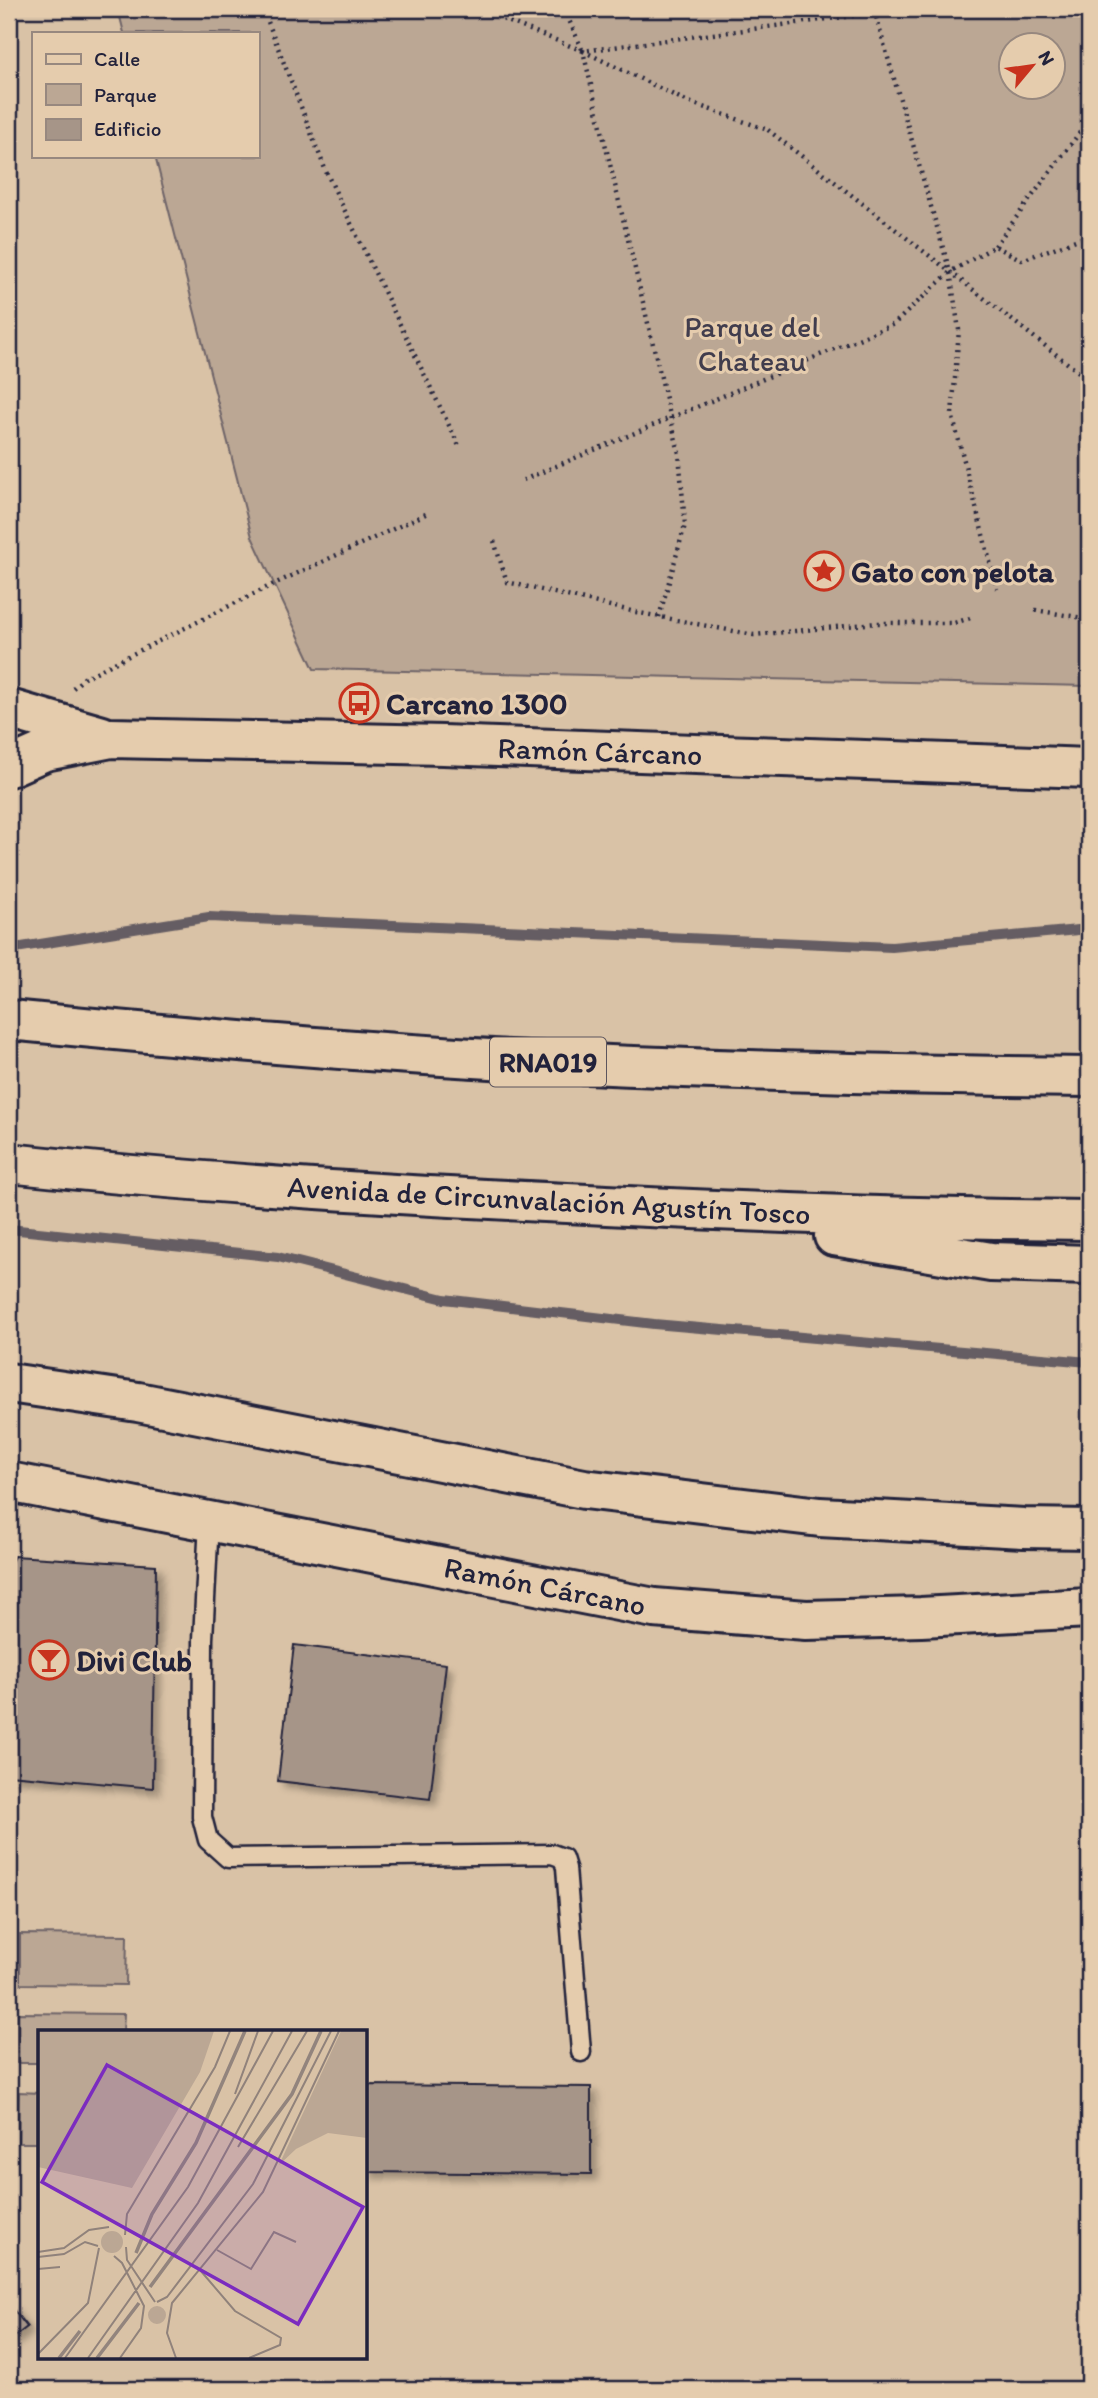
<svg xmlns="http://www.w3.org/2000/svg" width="1098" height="2398" viewBox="0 0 1098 2398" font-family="Itim,sans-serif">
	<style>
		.green { fill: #bba794; stroke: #6e6468; stroke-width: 2; fill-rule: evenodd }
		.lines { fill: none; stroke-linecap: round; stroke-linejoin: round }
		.stream { stroke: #655d63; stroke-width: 10 }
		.building { fill: #a69588; stroke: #22223b; stroke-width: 2; filter: url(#shadow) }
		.lane-casing { stroke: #22223b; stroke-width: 23 }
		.secondary-casing { stroke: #22223b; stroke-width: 44 }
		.highway-casing { stroke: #22223b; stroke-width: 44 }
		.path { stroke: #22223b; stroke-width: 4.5; stroke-dasharray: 2 5; stroke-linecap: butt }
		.lane { stroke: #e5ccad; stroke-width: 18 }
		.secondary { stroke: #e5ccad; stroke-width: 38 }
		.highway { stroke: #e5ccad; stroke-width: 38 }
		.path-bridge { stroke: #22223b; stroke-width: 4.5; stroke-dasharray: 2 5; stroke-linecap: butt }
		.labels { text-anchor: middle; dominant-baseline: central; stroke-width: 6; stroke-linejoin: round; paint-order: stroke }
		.shield { fill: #e5ccad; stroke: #5c555d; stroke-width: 2 }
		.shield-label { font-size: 28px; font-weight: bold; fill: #22223b }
		.park-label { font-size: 30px; fill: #413d4d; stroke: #e5ccad }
		.poi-label { font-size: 30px; font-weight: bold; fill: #22223b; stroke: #e5ccad; text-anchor: start }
		.street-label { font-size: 30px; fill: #22223b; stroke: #e5ccad }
		.inset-river { fill: none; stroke: #92847d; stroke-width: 3.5 }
		.inset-road { fill: none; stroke: #90827b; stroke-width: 2 }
		.view { fill: #7b2cbf; fill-opacity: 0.15; stroke: #7b2cbf; stroke-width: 3.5 }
		.inset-edge { fill: none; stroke: #22223b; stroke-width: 3.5 }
	</style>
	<defs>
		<filter id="shadow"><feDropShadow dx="6" dy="6" stdDeviation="3.5" flood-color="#0004"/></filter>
	</defs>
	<rect width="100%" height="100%" fill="#d9c2a6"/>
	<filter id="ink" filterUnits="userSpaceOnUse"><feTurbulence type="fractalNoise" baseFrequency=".0143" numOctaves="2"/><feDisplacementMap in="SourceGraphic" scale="14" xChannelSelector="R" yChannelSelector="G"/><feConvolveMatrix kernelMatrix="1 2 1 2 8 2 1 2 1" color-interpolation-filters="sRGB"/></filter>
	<g filter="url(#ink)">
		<path class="green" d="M118,9H1089V686L314,669L252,537L155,156H257V33H124ZM1010,46H1052V88H1010Z
			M20,1934L127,1935L126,1985L20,1984Z
			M17,2013L124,2014L123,2032H40V2063H17Z
			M19,2092L40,2093V2143H18Z"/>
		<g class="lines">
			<path class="stream" d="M9,949L209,917L892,947L1089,929
				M9,1229L278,1257L444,1299L654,1324L1089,1362"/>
		</g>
		<path class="building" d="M14,1556L156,1565L153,1788L9,1775V1567Z
			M294,1645L446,1664L430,1799L278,1781Z
			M366,2085L591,2087V2174L366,2172Z
			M9,2304L27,2327L9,2341Z"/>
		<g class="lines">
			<g class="lane-casing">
				<path id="lane" d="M209,1521L203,1639L202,1817L208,1840L228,1858L552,1854L563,1858L566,1868L581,2052"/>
			</g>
			<g class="secondary-casing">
				<path id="secondary" d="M9,709L102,736
					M9,767L45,751L111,738L443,745L1089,768
					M9,1383L138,1402L584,1489L820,1517L1024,1528L1089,1529
					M9,1482L654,1608L806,1620L921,1617L1089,1608"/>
			</g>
			<g class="highway-casing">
				<path id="highway" d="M9,1020C187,1037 366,1053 546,1062C727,1071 908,1075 1089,1077
					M9,1163C194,1183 381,1194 567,1203C741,1212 915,1219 1089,1220
					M834,1236L991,1262L1089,1265"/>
			</g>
			<path class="path" d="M263,9L327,174L460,448
				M477,9L583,51L875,13L950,272L959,330L952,414L997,589
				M564,9L582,49
				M873,9L875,13L882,9
				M995,246L1089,120
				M523,480L894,324L950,272L995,246L1022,260L1089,235
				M494,541L507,582L640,613L754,635L877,623H954L974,617
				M1035,610L1089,619
				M659,617L685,525L679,453L583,51L686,101L768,130
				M73,688L84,678L274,584L430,512"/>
			<use href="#lane" class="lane"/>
			<use href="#secondary" class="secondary"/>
			<use href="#highway" class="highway"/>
			<path class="path-bridge" d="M768,130L1089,380"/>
		</g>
	</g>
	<defs>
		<g id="sight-ring" transform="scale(2.0125)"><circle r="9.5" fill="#e5ccad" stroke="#c8321e" stroke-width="1.5"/><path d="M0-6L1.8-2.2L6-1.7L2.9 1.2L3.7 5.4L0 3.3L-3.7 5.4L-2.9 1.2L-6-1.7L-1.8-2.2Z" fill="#c8321e"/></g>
		<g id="bus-ring" transform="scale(2.0125)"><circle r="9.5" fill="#e5ccad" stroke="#c8321e" stroke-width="1.5"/><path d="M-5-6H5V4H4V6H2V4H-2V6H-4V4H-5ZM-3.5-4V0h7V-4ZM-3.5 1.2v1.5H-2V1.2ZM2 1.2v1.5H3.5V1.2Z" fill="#c8321e"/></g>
		<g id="bar-ring" transform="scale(2.0125)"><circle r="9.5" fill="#e5ccad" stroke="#c8321e" stroke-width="1.5"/><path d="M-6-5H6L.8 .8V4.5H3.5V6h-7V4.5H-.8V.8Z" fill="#c8321e"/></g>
	</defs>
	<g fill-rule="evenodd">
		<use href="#sight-ring" x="824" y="571"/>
		<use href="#bus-ring" x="359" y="703"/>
		<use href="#bar-ring" x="49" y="1660"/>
	</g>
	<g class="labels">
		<rect class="shield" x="490" y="1037.5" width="116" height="49" rx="5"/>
		<g class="shield-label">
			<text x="548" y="1062">RNA019</text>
		</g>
		<g class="park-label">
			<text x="752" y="326">Parque del<tspan x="752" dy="34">Chateau</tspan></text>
		</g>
		<g class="poi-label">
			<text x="851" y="571">Gato con pelota</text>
			<text x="386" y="703">Carcano 1300</text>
			<text x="76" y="1660">Divi Club</text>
		</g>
		<g class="street-label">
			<text transform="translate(600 751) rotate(2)">Ramón Cárcano</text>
			<text transform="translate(549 1200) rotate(3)">Avenida de Circunvalación Agustín Tosco</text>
			<text transform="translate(545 1586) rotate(11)">Ramón Cárcano</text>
		</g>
	</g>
	<g transform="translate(38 2030)">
		<rect width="329" height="329" fill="#d9c2a6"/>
		<path d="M0,1H176L162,42L94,158L0,137ZM303,1H329V108L290,103L258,119L241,135ZM63 212a11 11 0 1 1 22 0a11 11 0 1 1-22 0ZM110 285a9 9 0 1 1 18 0a9 9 0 1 1-18 0Z" fill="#bba794"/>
		<path class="inset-river" d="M98,223L114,184L158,113L207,1M112,257L254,64L283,1M21,328L42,301M59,328L101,273"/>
		<path class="inset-road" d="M197,64L220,1M200,117L269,1M87,205L89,184L177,37L192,1M88,217L89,230L117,272M179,220L213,239L236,202L258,212M0,222L26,218L51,200L71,197M76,226L84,233L106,276L103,298L82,328M0,227L26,224L47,212L60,216M0,239L22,237M162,240L197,281L243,308L242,315L211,328M119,272L129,267L215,154L293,1M0,324L50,273L61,218M27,328L150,157L235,1M50,328L160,173L254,1M138,328L129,303L134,273L225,162L301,1"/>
		<path class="view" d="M69,35L325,177L260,294L4,152Z"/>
		<rect width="329" height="329" class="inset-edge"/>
	</g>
	<rect width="1098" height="2398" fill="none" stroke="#e5ccad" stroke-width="35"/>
	<rect x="18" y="18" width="1063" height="2363" fill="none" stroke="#22223b" stroke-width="2.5" filter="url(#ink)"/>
	<rect x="32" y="32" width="228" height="126" fill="#e5ccad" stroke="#97887f" stroke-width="2"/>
	<rect x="46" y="54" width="35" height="10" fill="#e5ccad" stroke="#97887f" stroke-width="2"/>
	<text x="94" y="66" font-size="21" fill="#22223b">Calle</text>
	<rect x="46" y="84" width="35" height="21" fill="#bba794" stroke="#97887f" stroke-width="2"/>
	<text x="94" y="102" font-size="21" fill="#22223b">Parque</text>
	<rect x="46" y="119" width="35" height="21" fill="#a69588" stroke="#97887f" stroke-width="2"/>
	<text x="94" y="136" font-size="21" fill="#22223b">Edificio</text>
	<g transform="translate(1032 66) rotate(61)"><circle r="33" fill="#e5ccad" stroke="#97887f" stroke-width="2"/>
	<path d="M0-5L12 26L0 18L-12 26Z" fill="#c8321e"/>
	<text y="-10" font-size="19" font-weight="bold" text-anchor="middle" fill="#22223b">N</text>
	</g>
</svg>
